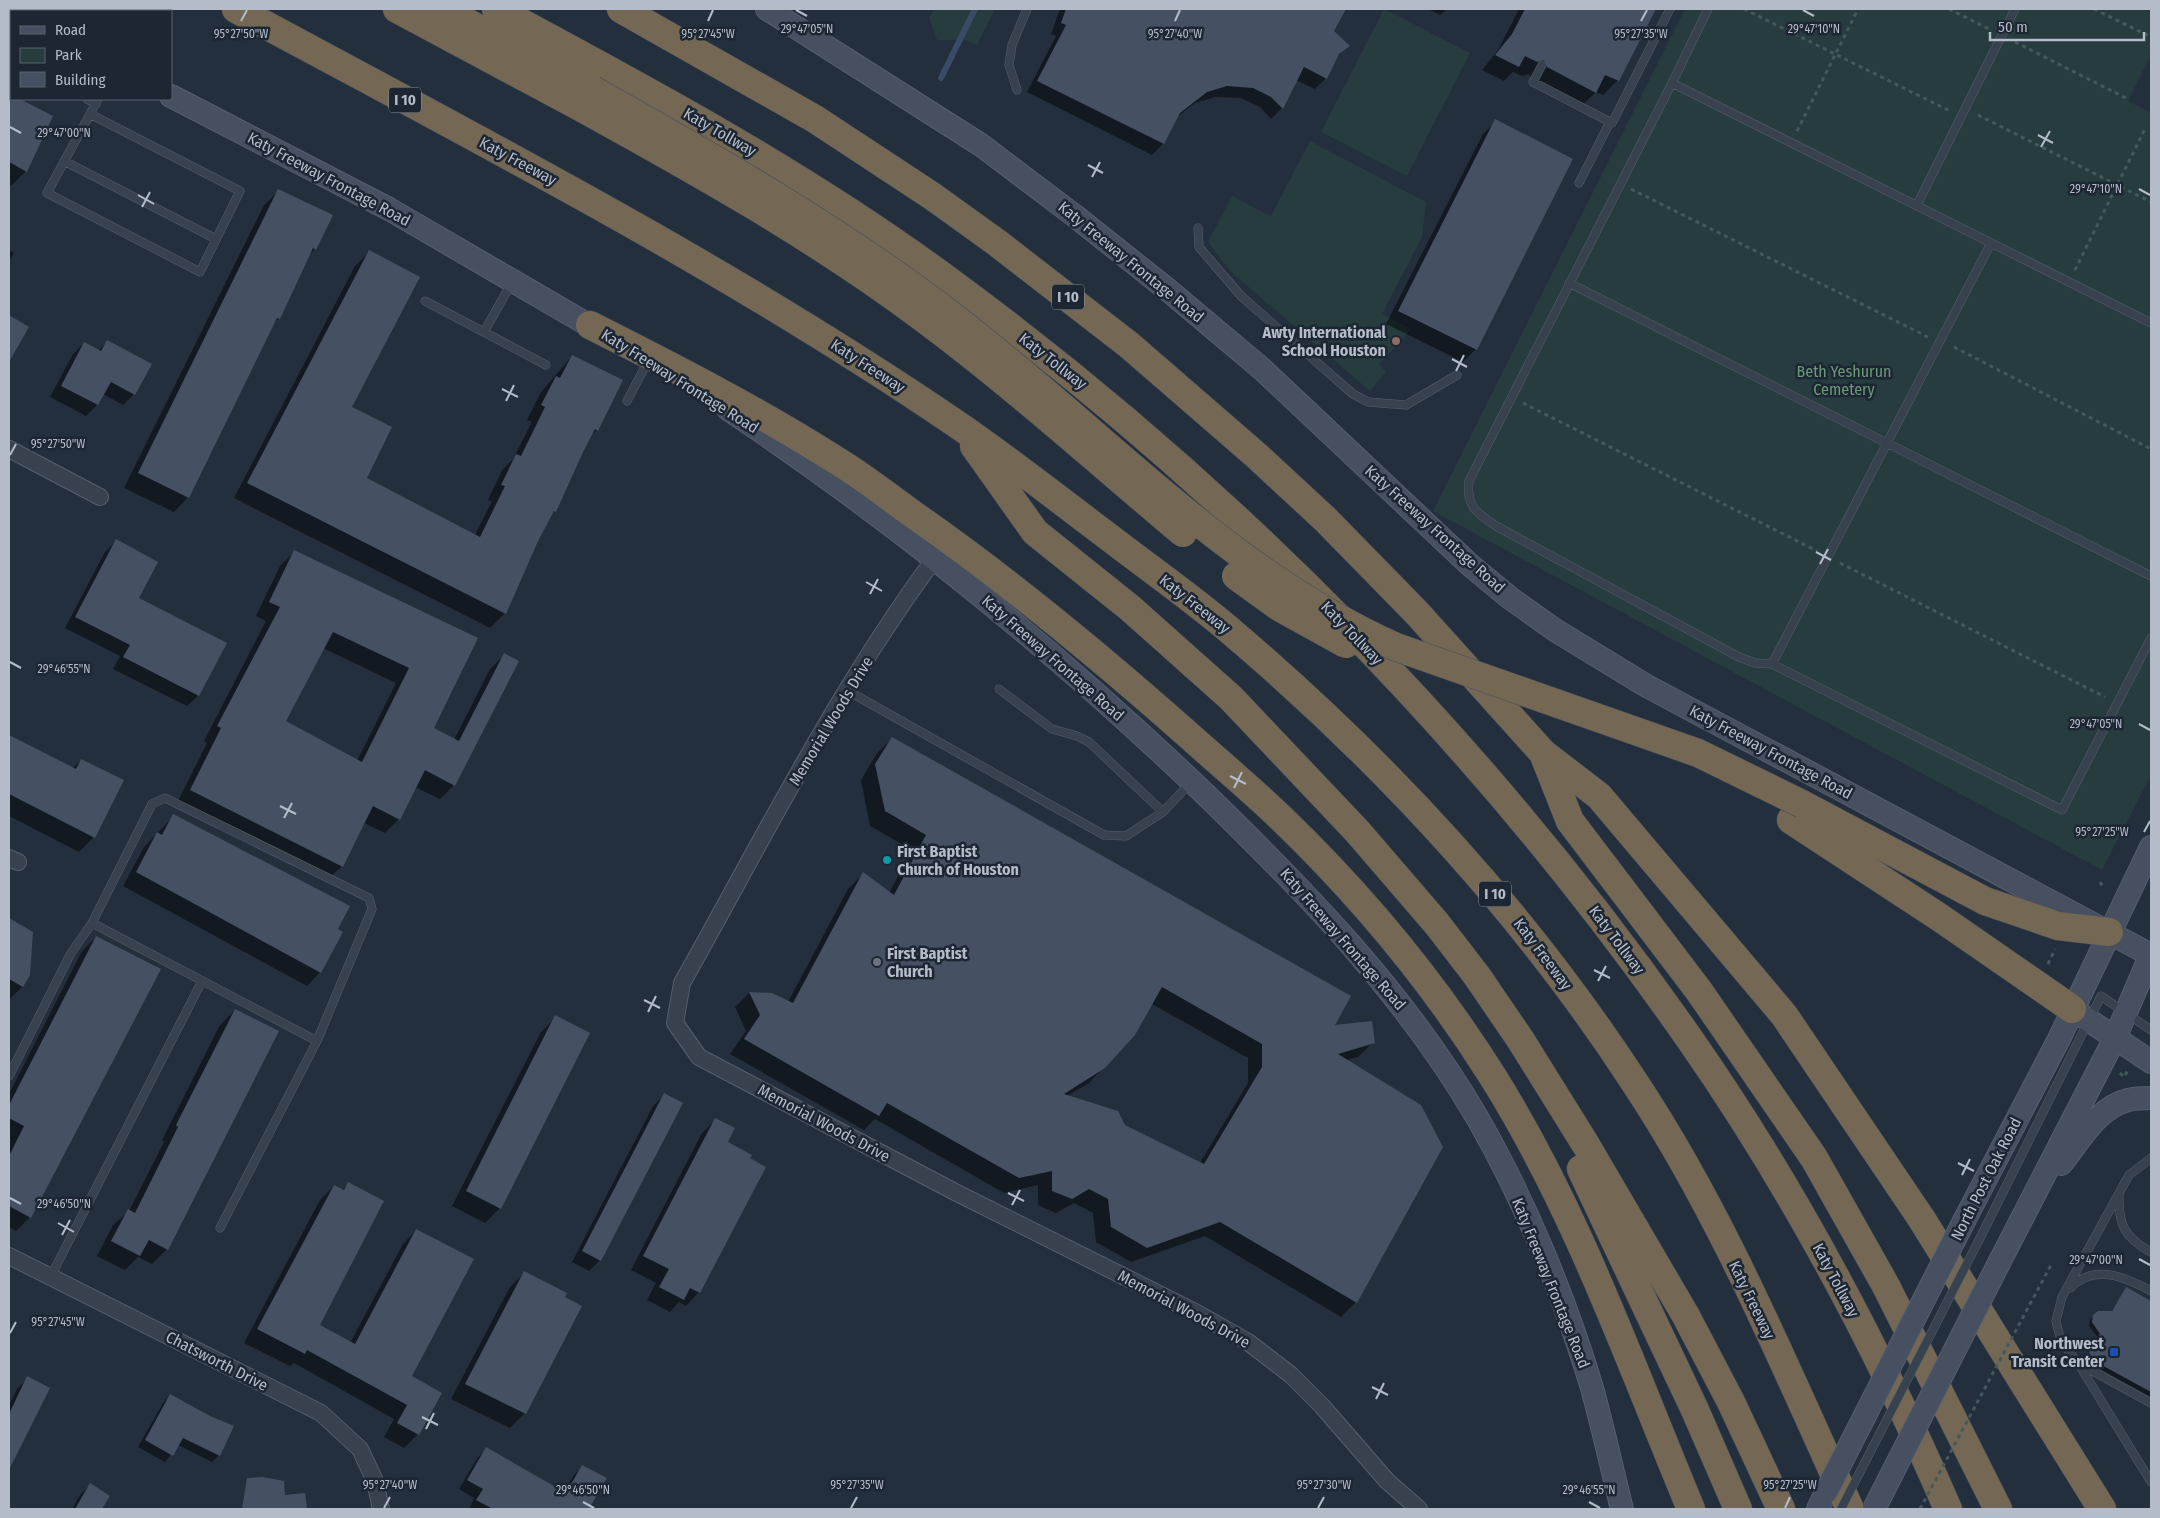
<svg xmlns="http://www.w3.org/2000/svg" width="2160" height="1518" viewBox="0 0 2160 1518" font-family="'Fira Sans Condensed',sans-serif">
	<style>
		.green { fill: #263c3f }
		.shadow { fill: #0007; fill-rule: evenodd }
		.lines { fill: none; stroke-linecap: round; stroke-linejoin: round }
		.stream { stroke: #394c67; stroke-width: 6 }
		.building { fill: #455162; fill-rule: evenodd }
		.lane-casing { stroke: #565f6c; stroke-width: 9 }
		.street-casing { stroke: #565f6c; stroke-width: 18 }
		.secondary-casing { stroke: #565f6c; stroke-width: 24 }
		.highway-casing { stroke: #434c59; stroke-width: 29 }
		.path { stroke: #44595c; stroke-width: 3; stroke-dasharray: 4 4; stroke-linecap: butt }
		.lane { stroke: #38414e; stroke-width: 8 }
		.street { stroke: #38414e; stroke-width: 16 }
		.secondary { stroke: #465061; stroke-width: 22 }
		.highway { stroke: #746855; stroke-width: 28 }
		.lane-bridge-casing { stroke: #565f6c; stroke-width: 9; stroke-linecap: butt }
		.secondary-bridge-casing { stroke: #565f6c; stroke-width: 24; stroke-linecap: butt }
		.highway-bridge-casing { stroke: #434c59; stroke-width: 29; stroke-linecap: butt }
		.path-bridge { stroke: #44595c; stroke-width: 3; stroke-dasharray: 4 4; stroke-linecap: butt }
		.lane-bridge { stroke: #38414e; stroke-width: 8 }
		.secondary-bridge { stroke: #465061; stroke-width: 22 }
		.highway-bridge { stroke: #746855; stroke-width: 28 }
		.ticks { fill: none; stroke: #b4bcc9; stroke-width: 2 }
		.education-dot { fill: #8d6e63; stroke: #1d2633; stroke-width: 2 }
		.culture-dot { fill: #0f9aa8; stroke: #1d2633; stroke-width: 2 }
		.worship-dot { fill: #6b7280; stroke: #1d2633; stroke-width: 2 }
		.transit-dot { fill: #1a4fb4; stroke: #1d2633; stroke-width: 2 }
		.labels { text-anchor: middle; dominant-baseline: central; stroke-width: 5; stroke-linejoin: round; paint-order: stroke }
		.shield { fill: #1d2633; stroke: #878f9c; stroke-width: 1 }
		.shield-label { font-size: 15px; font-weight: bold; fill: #b4bcc9 }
		.street-label { font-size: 16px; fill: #b4bcc9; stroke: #1d2633 }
		.poi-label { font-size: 16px; font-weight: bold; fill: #b4bcc9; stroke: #1d2633; text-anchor: end }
		.park-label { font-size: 16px; fill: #6b9a76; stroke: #1d2633 }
		.ticks-label { font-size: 12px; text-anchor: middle; fill: #b4bcc9; stroke: #1d2633; stroke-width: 5; stroke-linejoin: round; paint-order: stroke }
	</style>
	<rect width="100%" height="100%" fill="#242f3e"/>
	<path class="green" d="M934,9H995L977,45L965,40H937L929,18Z
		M1384,9L1470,53L1407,176L1321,132Z
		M1685,9H2151V55L2128,101L2151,113V775L2102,870L1433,511Z
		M1310,141L1426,202L1422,237L1382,314L1412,329L1379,364L1386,372L1370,391L1230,271L1208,242L1232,196L1271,216Z"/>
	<path class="shadow" d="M1060,9H1345L1333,32L1348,46L1336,57L1326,78L1315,89L1296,80L1282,108L1271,119L1260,107L1241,98L1215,97L1195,103L1177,117L1163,144L1152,155L1027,92L1056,36L1051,34Z
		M1428,9H1447L1440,15Z
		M1519,9H1654L1618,80L1603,95L1596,92L1580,107L1533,82L1529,74L1522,76L1513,72L1504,81L1482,70L1498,50Z
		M9,94L11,99H17L52,116L26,171L11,186L9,184Z
		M1496,121L1476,349L1463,362L1386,324L1483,134Z
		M279,191L315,249L308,256L279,318L272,325L188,497L174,512L124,488L264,205Z
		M9,250L14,253L9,262Z
		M369,252L351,408L365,478L475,535L492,501L488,500L502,470L513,459L532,422L527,420L541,392L572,356L597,430L589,437L555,511L549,518L537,540L505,613L490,628L234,498L355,266Z
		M107,342L134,394L123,405L103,394L97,405L86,416L50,397L73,354L84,343L98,351Z
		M116,541L137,598L198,696L187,706L113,669L120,656L65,628L105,552Z
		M294,552L476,638L432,729L454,740L490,669L504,655L454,785L440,799L415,787L399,819L385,833L364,823L342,866L327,880L176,805L207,743L204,741L266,621L256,616L280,566ZM323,648L396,683L357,761L284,722Z
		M12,738L73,768L81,760L94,837L79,852L9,816V741Z
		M892,739L1333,1027L1373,1042L1358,1057L1347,1060L1356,1302L1341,1317L1205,1236L1131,1262L1096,1242L1093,1213L1074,1203L1056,1213L1038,1205V1185L1004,1193L875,1119L864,1130L730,1054L746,1031L735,1007L749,993L788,1002L848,889L863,874L889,893L912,850L870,826L861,780L877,753ZM1152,1004L1248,1058V1083L1200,1163L1067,1096L1089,1083L1104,1067Z
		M174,816L336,930L320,972L307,986L123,886L144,847Z
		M9,923L16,924L28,975L22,987L9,1000Z
		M96,937L30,1217L16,1231L9,1227V1145L11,1140L9,1139V1094L82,951Z
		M235,1010L167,1249L152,1264L138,1257L125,1270L97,1256L113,1225L129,1211L164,1142L162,1140L220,1025Z
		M556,1017L500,1208L485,1223L452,1206L541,1032Z
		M664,1095L600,1260L589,1271L572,1262L653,1106Z
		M715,1120L726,1142L699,1292L686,1306L679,1302L670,1312L647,1300L656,1283L631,1270L702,1133Z
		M349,1184L318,1325L350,1343L403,1244L416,1230L410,1377L441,1394L418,1434L404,1448L384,1437L394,1419L294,1363L290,1366L244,1343L320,1200L334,1186L342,1190Z
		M525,1272V1413L510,1428L451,1399L510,1287Z
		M2126,1289L2151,1302V1397L2085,1361L2098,1338L2089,1326L2090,1320L2098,1312H2111Z
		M28,1378L48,1389L9,1468V1405L17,1389Z
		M170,1395L219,1455L212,1462L178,1445L165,1462L138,1447L163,1403Z
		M487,1448L563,1493L574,1475L583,1466L605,1479L587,1509H469L474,1498L459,1489L478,1457Z
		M90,1485L102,1509H72L80,1495Z
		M253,1494L284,1496L304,1495L305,1509H254Z"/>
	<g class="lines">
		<path class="stream" d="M941,78L975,9"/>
	</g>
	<path class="building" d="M1066,9H1346L1334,31L1350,46L1339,54L1327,79L1304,67L1283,109L1271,97L1253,88L1227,86L1207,92L1180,113L1164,144L1037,81L1066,25L1061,23Z
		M1525,9H1656L1619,81L1605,75L1596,93L1547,67L1544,60L1537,62L1525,56L1519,67L1495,55L1512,34Z
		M9,93L11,94V99H20L53,116L27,172L9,162Z
		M1495,119L1573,159L1477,350L1398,311Z
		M278,189L333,215L316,250L313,248L280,319L277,318L189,498L138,473Z
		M369,250L420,277L352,407L392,427L367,478L480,537L505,486L501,485L516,454L521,456L545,407L541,405L556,376L560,378L572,355L623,380L598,431L595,429L583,452L556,512L554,511L538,541L506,614L247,483Z
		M9,315L29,327L9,362Z
		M107,340L152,364L135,395L111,382L98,405L61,386L84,342L101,351Z
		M116,539L158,562L139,598L227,643L199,696L123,657L130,645L75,617Z
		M294,550L478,638L434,728L459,741L504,653L519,661L455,786L425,770L400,820L373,806L343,867L190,790L221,728L217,726L280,607L269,602ZM333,632L409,668L362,762L286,721Z
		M9,735L76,769L81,759L124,780L95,838L9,794Z
		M892,737L1351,996L1335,1025L1372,1021L1375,1043L1338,1054L1421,1105L1443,1147L1357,1303L1220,1222L1147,1248L1111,1227L1108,1199L1089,1189L1072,1199L1052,1191V1171L1019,1178L887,1103L879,1116L744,1039L760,1015L749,992L772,993L793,1003L863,872L894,895L926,835L885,811L875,764ZM1162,987L1262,1044V1067L1204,1164L1125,1125L1118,1111L1064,1094L1105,1068L1135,1035Z
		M173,814L350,906L338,929L343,932L321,973L136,872L157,832L162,835Z
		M9,918L33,932L30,975L23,987L9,979Z
		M96,936L161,969L31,1218L9,1206V1156L24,1126L9,1118V1105Z
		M235,1009L279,1031L168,1250L149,1240L140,1256L111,1241L128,1209L135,1213L178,1127L176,1125Z
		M555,1015L590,1033L501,1209L466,1191Z
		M664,1093L683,1103L601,1261L582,1251Z
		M715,1118L735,1128L728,1142L752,1155L750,1158L766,1167L700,1293L690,1288L684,1300L659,1287L669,1269L643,1256Z
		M348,1182L384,1201L320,1325L355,1344L416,1229L474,1259L412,1376L442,1393L419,1435L397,1423L407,1405L307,1350L305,1354L257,1329L334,1185L344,1190Z
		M524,1271L567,1293L565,1297L582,1306L526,1414L465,1384Z
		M2126,1287L2151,1301V1392L2087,1357L2100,1334L2092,1322L2093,1315L2098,1311H2112Z
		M27,1376L50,1388L9,1470V1414Z
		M170,1394L210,1416L234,1426L220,1456L183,1438L173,1456L145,1440Z
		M486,1447L566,1493L582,1465L607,1478L590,1507L594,1509H493L476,1500L483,1489L467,1480Z
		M263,1477L284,1481L285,1495L305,1493L307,1509H242L247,1478Z
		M90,1483L110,1496L102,1509H75Z"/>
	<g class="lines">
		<g class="lane-casing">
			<path id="lane" d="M9,57L11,58
				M1542,65L1533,82L1612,123L1670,9
				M1672,83L1708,9
				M1017,90L1009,65L1012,45L1027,9
				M87,99L96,104
				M90,114L47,193L200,272L240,191L90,114L98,99
				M64,161L216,239
				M1579,183L1610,122
				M1917,205L2015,9
				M1198,228L1199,247L1241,296L1353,394L1368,402L1406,405L1457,375
				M1569,283L2151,576
				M425,301L546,365
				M2151,323L1672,83L1469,481C1466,506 1476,513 1496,526L1739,657L1755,663L1772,664L2062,810L2151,638
				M484,332L512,282
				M627,401L648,361
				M1772,664L1991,243
				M999,689L1052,729L1077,736L1089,742L1163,812L1190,783
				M848,691L1104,835L1126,836L1163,812
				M9,1076L71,953L92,923L152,804L165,798L369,898L372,909L317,1041L92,923
				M2151,1158L2129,1175L2062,1297L2056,1321L2061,1341L2078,1363L2151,1482
				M2119,1195C2118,1225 2125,1238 2151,1252
				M220,1228L317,1041
				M1979,1240L2101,996L2151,1030
				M51,1276L202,981
				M2070,1288C2095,1263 2125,1277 2151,1291
				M2080,1364L2151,1403"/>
		</g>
		<g class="street-casing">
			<path id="street" d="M9,449L100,497
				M935,558C837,690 762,841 682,983L675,1023L699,1057L955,1192L1197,1313L1248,1342L1291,1375L1322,1406L1387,1481L1419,1509
				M9,858L18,862
				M9,1256L321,1413L360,1449L375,1481L381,1509"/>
		</g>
		<g class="secondary-casing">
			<path id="secondary" d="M9,9L12,11
				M767,9L981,145L1075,216L1168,290L1262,369L1470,565L1510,598L1555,630L1645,685L2151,955
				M171,96L389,209L604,334
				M728,409C898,523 1058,653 1206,795C1308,894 1406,995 1478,1119C1525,1201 1565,1298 1592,1388C1603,1428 1612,1469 1622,1509
				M2072,1009L2151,1062
				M2061,1164C2079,1142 2098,1107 2128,1100C2135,1098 2144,1098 2151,1098
				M1965,1219L2059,1039L2151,847
				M2000,1261L2115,1038L2151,954
				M1818,1509L1826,1492"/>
		</g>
		<g class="highway-casing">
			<path id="highway" d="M236,9C479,140 726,267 955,423C1008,459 1058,499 1110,538C1149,568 1189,596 1227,628C1384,761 1523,911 1635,1083C1723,1216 1784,1365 1850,1509
				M397,9L582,108
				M442,9L593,90
				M496,9C647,90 798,171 937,272C1228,484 1485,745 1691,1041C1792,1186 1877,1346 1948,1509
				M621,9L815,119L932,196L996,242L1129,345L1257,456L1325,519L1417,613L1543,753L1570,821L1699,991L1814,1158L1886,1286L1998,1509
				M590,325C675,368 759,411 839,462C865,478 889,497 914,515C1013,584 1104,660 1194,740C1223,766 1253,791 1281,818C1361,895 1434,983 1493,1077C1577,1211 1630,1363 1691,1509
				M974,446L1035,532L1130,608L1231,698L1357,831L1437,924L1477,976L1520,1039L1586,1145L1686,1316L1731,1402L1781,1509
				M1543,753L1599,796L1784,1015L1921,1218L2102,1509
				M1802,804L1985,901L2058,926L2109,932
				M1791,820L1939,917L2072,1009
				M1581,1169L1695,1410L1738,1509"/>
		</g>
		<path class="path" d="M1744,9L1950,111
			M1949,9L1991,30
			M2094,9L2151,37
			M2015,42L2126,98
			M1978,115L2151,202
			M1797,131L1858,9
			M1631,189L1928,337
			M2075,270L2146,127
			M1954,347L2151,449
			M1523,403L1817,551
			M1840,563L2105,697
			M2100,882L2104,888
			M2048,964L2055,949
			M2120,1073L2124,1077L2128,1070"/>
		<use href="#lane" class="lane"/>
		<use href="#street" class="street"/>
		<use href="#secondary" class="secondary"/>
		<use href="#highway" class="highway"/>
		<g class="lane-bridge-casing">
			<path id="lane-bridge" d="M1841,1509L1979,1240"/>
		</g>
		<g class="secondary-bridge-casing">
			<path id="secondary-bridge" d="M1826,1492L1965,1219
				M1874,1509L2000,1261"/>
		</g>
		<g class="highway-bridge-casing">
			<path id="highway-bridge" d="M593,90C716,159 839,229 951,315C1098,427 1225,571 1396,647L1698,753L1802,804
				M582,108C700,173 816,238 923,318C1013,385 1097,461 1183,533
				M1236,576L1279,607L1346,644"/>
		</g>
		<path class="path-bridge" d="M1920,1509L2051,1265"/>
		<use href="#lane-bridge" class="lane-bridge"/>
		<use href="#secondary-bridge" class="secondary-bridge"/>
		<use href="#highway-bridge" class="highway-bridge"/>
	</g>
	<path class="ticks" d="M796,10L807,16M1803,10L1814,16M241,21L247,10M708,21L713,10M1175,21L1180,10M1641,21L1647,10M10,127L21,133M2038,135L2053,143M2041,147L2050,131M1088,165L1103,173M1092,177L1100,162M2139,189L2150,195M138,195L154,204M142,207L150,192M1452,359L1467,367M1456,371L1464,355M502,389L518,397M506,401L514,385M10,455L16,444M1816,552L1831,560M1820,564L1828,549M866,582L882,591M870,594L878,579M10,662L21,668M2139,724L2150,730M1230,776L1246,784M1234,788L1242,772M280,806L296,814M284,818L292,803M2144,832L2150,821M1594,970L1610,978M1598,981L1606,966M644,1000L660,1008M648,1012L656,996M1958,1163L1974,1171M1962,1175L1970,1159M1008,1193L1024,1201M10,1198L21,1204M1012,1205L1020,1190M58,1223L74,1232M62,1235L70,1220M2139,1259L2150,1265M10,1333L16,1322M1372,1387L1388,1395M1376,1399L1384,1383M422,1417L438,1425M426,1429L434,1413M583,1502L594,1508M1589,1502L1600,1508M384,1508L390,1497M851,1508L857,1497M1318,1508L1324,1497M1785,1508L1790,1497"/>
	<circle class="education-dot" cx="1396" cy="341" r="5"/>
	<circle class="culture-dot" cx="887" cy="860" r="5"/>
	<circle class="worship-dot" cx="877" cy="962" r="5"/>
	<rect class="transit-dot" x="2109" y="1347" width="10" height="10" rx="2.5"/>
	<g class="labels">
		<g class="shield">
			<rect x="389" y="87.5" width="32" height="25" rx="4"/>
			<rect x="1052" y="284.5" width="32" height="25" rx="4"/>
			<rect x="1479" y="881.5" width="32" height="25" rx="4"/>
		</g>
		<g class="shield-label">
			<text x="405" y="100">I 10</text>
			<text x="1068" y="297">I 10</text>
			<text x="1495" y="894">I 10</text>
		</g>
		<g class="street-label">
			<text transform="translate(720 132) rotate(30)">Katy Tollway</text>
			<text transform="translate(518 161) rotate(28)">Katy Freeway</text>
			<text transform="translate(329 179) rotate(28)">Katy Freeway Frontage Road</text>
			<text transform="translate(1131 262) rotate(39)">Katy Freeway Frontage Road</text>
			<text transform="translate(1053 361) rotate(38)">Katy Tollway</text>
			<text transform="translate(868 366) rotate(33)">Katy Freeway</text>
			<text transform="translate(680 381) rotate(32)">Katy Freeway Frontage Road</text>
			<text transform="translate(1435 529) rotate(42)">Katy Freeway Frontage Road</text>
			<text transform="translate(1195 604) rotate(38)">Katy Freeway</text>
			<text transform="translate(1352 633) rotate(46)">Katy Tollway</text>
			<text transform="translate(1053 658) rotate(41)">Katy Freeway Frontage Road</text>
			<text transform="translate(831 721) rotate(-59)">Memorial Woods Drive</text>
			<text transform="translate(1771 752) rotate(28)">Katy Freeway Frontage Road</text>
			<text transform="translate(1343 939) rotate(49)">Katy Freeway Frontage Road</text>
			<text transform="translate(1617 940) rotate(53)">Katy Tollway</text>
			<text transform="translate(1543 954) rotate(53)">Katy Freeway</text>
			<text transform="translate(824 1123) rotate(28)">Memorial Woods Drive</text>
			<text transform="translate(1986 1179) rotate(-63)">North Post Oak Road</text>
			<text transform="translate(1836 1280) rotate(62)">Katy Tollway</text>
			<text transform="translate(1551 1283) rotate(68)">Katy Freeway Frontage Road</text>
			<text transform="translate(1752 1300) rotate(64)">Katy Freeway</text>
			<text transform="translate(1184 1309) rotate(28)">Memorial Woods Drive</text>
			<text transform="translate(217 1361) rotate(27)">Chatsworth Drive</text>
		</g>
		<g class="poi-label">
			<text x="1386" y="332">Awty International<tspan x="1386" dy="18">School Houston</tspan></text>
			<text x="897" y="851" text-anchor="start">First Baptist<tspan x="897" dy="18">Church of Houston</tspan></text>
			<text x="887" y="953" text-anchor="start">First Baptist<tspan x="887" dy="18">Church</tspan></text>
			<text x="2104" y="1343">Northwest<tspan x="2104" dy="18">Transit Center</tspan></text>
		</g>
		<g class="park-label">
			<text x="1844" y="371">Beth Yeshurun<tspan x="1844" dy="18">Cemetery</tspan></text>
		</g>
	</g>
	<g class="ticks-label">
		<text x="807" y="33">29°47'05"N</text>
		<text x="1814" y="33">29°47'10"N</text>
		<text x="241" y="38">95°27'50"W</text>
		<text x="708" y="38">95°27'45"W</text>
		<text x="1175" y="38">95°27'40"W</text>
		<text x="1641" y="38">95°27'35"W</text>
		<text x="64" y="137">29°47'00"N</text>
		<text x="2096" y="193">29°47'10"N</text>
		<text x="58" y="448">95°27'50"W</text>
		<text x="64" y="673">29°46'55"N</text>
		<text x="2096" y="728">29°47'05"N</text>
		<text x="2102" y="836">95°27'25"W</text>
		<text x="64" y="1208">29°46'50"N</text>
		<text x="2096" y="1264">29°47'00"N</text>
		<text x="58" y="1326">95°27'45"W</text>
		<text x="390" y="1489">95°27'40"W</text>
		<text x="857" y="1489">95°27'35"W</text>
		<text x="1324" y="1489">95°27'30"W</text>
		<text x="1790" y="1489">95°27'25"W</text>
		<text x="583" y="1494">29°46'50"N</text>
		<text x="1589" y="1494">29°46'55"N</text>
	</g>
	<rect width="2160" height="1518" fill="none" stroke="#b4bcc9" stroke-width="20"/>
	<rect x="10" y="10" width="162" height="90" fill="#1d2633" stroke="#59626f"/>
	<rect x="20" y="26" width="25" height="8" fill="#465061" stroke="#59626f"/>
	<text x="55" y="35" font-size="15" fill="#b4bcc9">Road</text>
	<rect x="20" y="48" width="25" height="15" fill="#263c3f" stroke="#59626f"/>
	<text x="55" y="60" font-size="15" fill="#b4bcc9">Park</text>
	<rect x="20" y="72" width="25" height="15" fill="#455162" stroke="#59626f"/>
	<text x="55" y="85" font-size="15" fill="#b4bcc9">Building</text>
	<path d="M1990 32v8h154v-8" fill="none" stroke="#b4bcc9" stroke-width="2.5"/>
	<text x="1998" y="32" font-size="15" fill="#b4bcc9" stroke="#1d2633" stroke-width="4" paint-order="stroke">50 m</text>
</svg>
